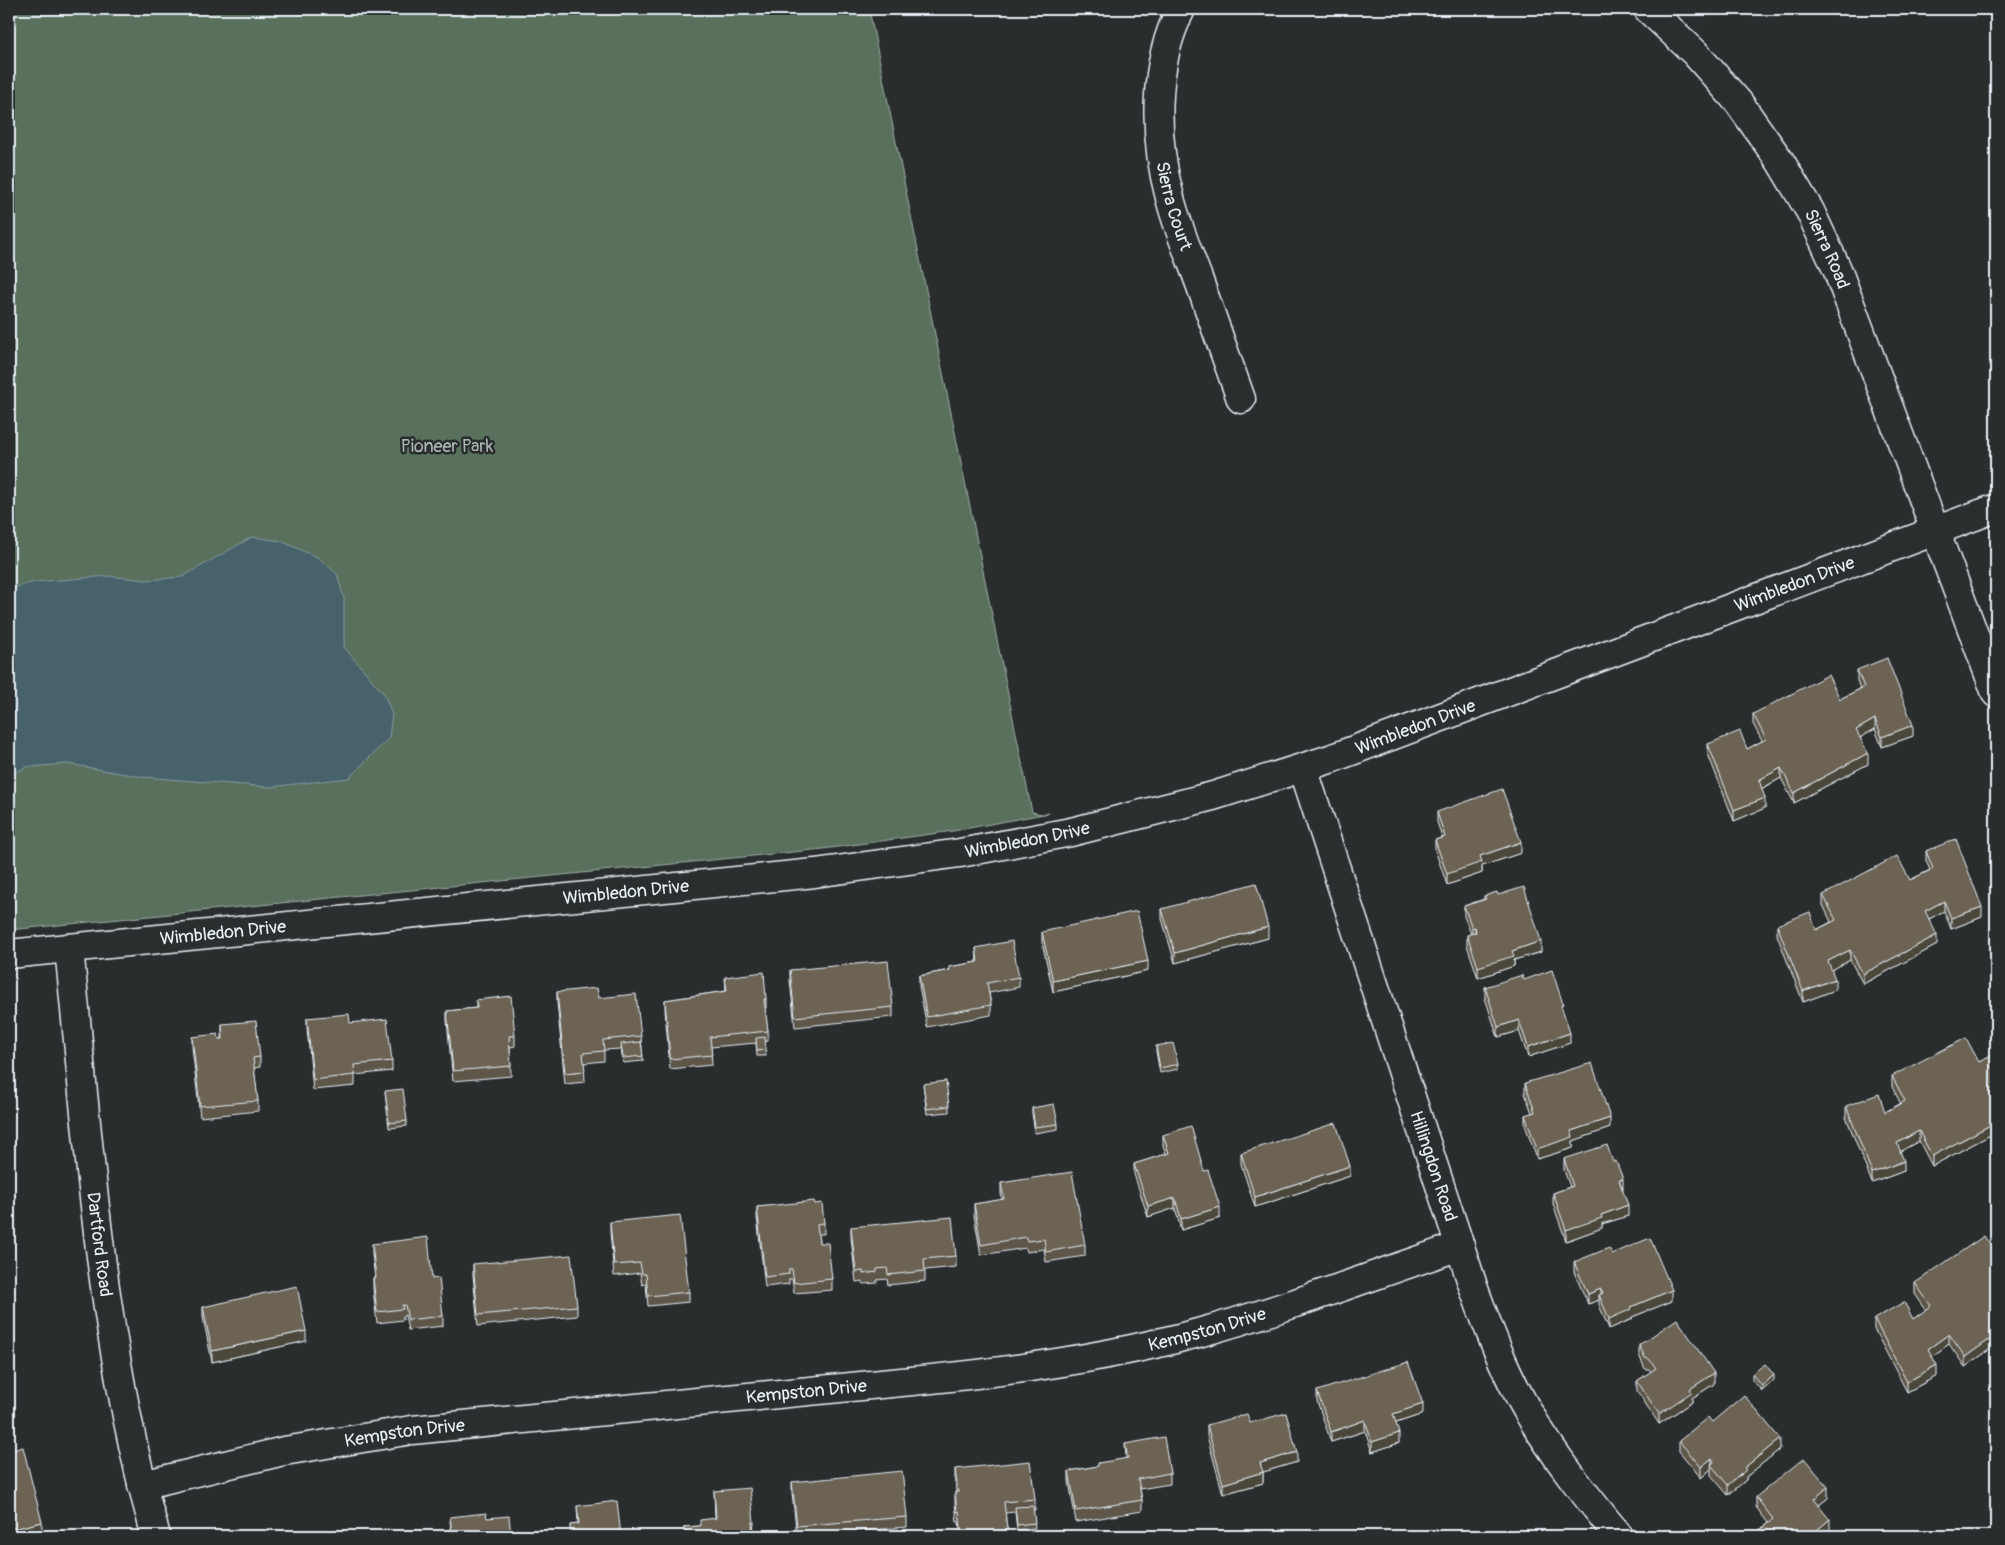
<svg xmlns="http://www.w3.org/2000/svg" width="2005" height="1545" viewBox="0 0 2005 1545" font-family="Pangolin,sans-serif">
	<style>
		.green { fill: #59705c; stroke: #a0b0aa }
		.water { fill: #47626b; stroke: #879ba3 }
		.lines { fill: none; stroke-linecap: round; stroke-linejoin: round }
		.street-casing { stroke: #e8f1f8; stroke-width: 31 }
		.street { stroke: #2a2d2e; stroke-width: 28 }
		.wall { fill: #5d5648; stroke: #e8f1f8 }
		.shaded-wall { fill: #4c463b; stroke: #e8f1f8 }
		.building { fill: #6c6454; stroke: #e8f1f8 }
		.labels { text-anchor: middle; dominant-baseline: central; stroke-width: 5; stroke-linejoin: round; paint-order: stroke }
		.street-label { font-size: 18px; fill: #e8f1f8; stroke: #2a2d2e }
		.park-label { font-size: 18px; fill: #a8b7b2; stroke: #2a2d2e }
	</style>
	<rect width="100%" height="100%" fill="#2a2d2e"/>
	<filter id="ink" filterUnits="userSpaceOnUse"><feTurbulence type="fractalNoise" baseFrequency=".02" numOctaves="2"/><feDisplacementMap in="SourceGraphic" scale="10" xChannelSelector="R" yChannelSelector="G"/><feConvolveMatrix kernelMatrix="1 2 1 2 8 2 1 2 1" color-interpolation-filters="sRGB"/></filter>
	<g filter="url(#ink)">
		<path class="green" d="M9,9H869L1032,812L1042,814L1049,813L953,831L823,849L9,930Z"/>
		<path class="water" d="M252,537L281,541L319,558L337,574L344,598V647L384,694L392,714L389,738L349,778L269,787L143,777L68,764L27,767L9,775V589L35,582L108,576L146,580L182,577Z"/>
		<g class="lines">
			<g class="street-casing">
				<g id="street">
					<path id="s1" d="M1181,9C1152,65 1154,139 1170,198C1177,226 1189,254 1199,281C1213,320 1227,359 1241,399"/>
					<path id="s2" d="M1648,9L1695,53L1739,103L1780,161L1810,211L1837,269L1996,693"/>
					<path id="s3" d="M1303,768L1474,1289C1489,1330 1505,1372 1527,1410C1554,1456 1586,1496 1619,1536"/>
					<path id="s4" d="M69,948C89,1146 101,1345 156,1536"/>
					<path id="s5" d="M9,954L815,873L960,853L1071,832L1213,796L1330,759L1996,508"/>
					<path id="s6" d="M142,1485L284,1451L412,1430L922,1380C1015,1371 1107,1358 1198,1333C1286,1309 1373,1275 1460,1246"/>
				</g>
			</g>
			<use href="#street" class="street"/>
		</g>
		<path class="wall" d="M1857,670L1913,736L1882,747L1875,729L1860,738L1868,764L1794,803L1781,778L1762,789L1765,808L1734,821L1708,754V744L1747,749L1762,741L1753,724V714L1840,699L1860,689L1857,680Z
			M1437,812L1521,853L1482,866V873L1447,885L1435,850V840L1442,838L1437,822Z
			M1926,851L1982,917L1951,929L1944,911L1929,919L1937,945L1863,984L1850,960L1831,970L1835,990L1803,1002L1777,935V925L1816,930L1831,922L1823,905V895L1910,880L1930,870L1926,861Z
			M1498,895L1541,952L1514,960V966L1478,978L1467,945V935L1471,934L1464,916V906L1484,899V896Z
			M1162,909L1268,938L1175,963L1162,919Z
			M1042,932L1148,971L1053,992L1042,942Z
			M976,948L1019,977V987L989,993L991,1005V1015L927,1027L919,986V976L949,970V967L977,962Z
			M790,970L893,1007V1017L795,1027L790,980Z
			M725,977L766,999V1010H765L768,1031V1041L765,1042L766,1056H757L756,1043L711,1047L712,1065L670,1069L665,1010V1000L726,991Z
			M1524,980L1563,1012L1570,1043L1528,1057L1519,1031L1498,1037L1485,998V987Z
			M557,992L599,998L641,1036L643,1061L623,1063L621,1049L604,1050V1061L584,1063L585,1082L565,1084L557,1002Z
			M476,1000L515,1036V1046L510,1047L511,1076L453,1081L447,1021V1011L476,1008Z
			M307,1018L350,1023L392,1061V1071L355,1075V1086L313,1090L307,1028Z
			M222,1024L260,1057V1067L254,1068L258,1101V1111L200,1117L192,1047V1037L222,1039Z
			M1996,1032V1045L1995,1043V1033Z
			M1156,1046L1178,1064V1069L1160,1073L1156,1051Z
			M1996,1053V1132L1932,1166L1919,1141L1900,1151L1904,1171L1872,1183L1846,1117V1106L1885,1112L1901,1104L1892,1087V1076L1979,1062Z
			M1525,1083L1610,1128L1573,1141V1148L1537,1159L1525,1125V1115L1532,1113L1525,1093Z
			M923,1084L949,1106V1112L927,1114Z
			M385,1091L407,1121V1126L389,1128Z
			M1032,1108L1058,1124V1129L1035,1133L1032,1113Z
			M1163,1135L1204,1171L1220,1218L1181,1230L1175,1208L1148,1217L1134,1174V1164L1166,1154L1163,1145Z
			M1241,1153L1350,1176L1255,1207L1241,1164Z
			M1564,1159L1622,1189L1628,1216L1602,1224V1228L1566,1241L1553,1204V1193L1570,1187L1564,1170Z
			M1001,1183L1085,1245V1256L1046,1262L1044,1249L1027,1252L1026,1248L981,1255L974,1215V1204L1002,1200L1001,1194Z
			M815,1204L824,1223V1234H818L819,1243L832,1279V1290L794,1293L792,1279H789V1284L765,1287L757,1217V1207Z
			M610,1222L689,1292V1302L648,1306L646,1284L642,1285L640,1273L614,1276L610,1232Z
			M851,1227L956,1256V1267L925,1270V1281L888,1285L887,1279L877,1280V1283L863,1284V1281L856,1282L851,1238Z
			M372,1244L432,1279L443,1316V1326L408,1330L405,1315L403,1316V1320L377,1323L373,1289V1278H375L372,1254Z
			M1996,1254V1345L1965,1367L1949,1344L1932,1356L1937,1376L1907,1392L1874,1329V1319H1913L1926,1310L1915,1294V1283Z
			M1574,1262L1672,1301L1632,1317V1319L1609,1329L1599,1305V1300L1588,1304L1574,1272Z
			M473,1264L577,1306V1316L478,1326L473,1275Z
			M203,1307L306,1341L212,1362L203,1317Z
			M1639,1345L1714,1384L1692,1398V1402L1659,1424L1637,1391V1381L1651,1372L1649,1369H1645L1639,1355Z
			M1752,1374L1774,1380L1762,1391L1752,1380Z
			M1317,1391L1423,1414L1396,1423L1399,1443L1372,1452L1365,1431L1331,1442L1317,1401Z
			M1712,1422L1780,1449L1746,1477V1480L1728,1495L1711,1475V1469L1701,1478L1679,1451V1441Z
			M1250,1423L1297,1462L1263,1472V1483L1223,1494L1207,1436V1425Z
			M1125,1444L1170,1473V1484L1140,1489L1142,1500V1511L1076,1522L1069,1481V1471L1098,1466L1126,1459Z
			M955,1469L1035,1499V1510H1033L1035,1528L1017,1530L1015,1512L1005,1513L1008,1536H961L959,1522H957L955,1502V1492H956L955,1479Z
			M792,1482L907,1517V1527L797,1536L792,1493Z
			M714,1491L754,1522L753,1536H684V1527L700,1526L715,1518Z
			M1756,1497L1828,1498L1819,1505L1830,1530L1822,1536H1756V1533L1768,1523L1756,1507Z
			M577,1506L621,1536H571L570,1525L578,1524Z
			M450,1517L487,1518L511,1536H451Z"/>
		<path class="shaded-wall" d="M1875,719V729L1856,740V730Z
			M1913,725V736L1882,747V737Z
			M1868,753V764L1794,803V793Z
			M1781,768V778L1759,790V780Z
			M1765,798V808L1734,821V810Z
			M1521,842V853L1482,866V873L1447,885V874L1480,856Z
			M1944,901V911L1925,921V911Z
			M1982,907V917L1951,929V918Z
			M1268,927V938L1175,963V953Z
			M1475,927V937L1472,938V928Z
			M1937,935V945L1863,984V974Z
			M1541,941V952L1514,960V966L1478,978V967L1512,951Z
			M1850,950V960L1828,972V961Z
			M1148,961V971L1053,992V981Z
			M1835,979V990L1803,1002V991Z
			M1519,1020V1031L1498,1037V1027Z
			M1570,1033V1043L1528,1057V1047Z
			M1610,1118V1128L1573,1141V1148L1537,1159V1149L1571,1131Z
			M1996,1122V1132L1932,1166V1156Z
			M1919,1131V1141L1897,1153V1143Z
			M1904,1161V1171L1872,1183V1173Z
			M1350,1166V1176L1255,1207V1197Z
			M1623,1179V1189L1619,1180Z
			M1175,1198V1208L1148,1217V1206Z
			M1628,1205V1216L1602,1224V1228L1566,1241V1230L1601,1215Z
			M1220,1207V1218L1181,1230V1219Z
			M1601,1289V1299L1599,1295V1300L1588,1304V1294Z
			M1672,1290V1301L1632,1317V1319L1609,1329V1319L1631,1307Z
			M306,1331V1341L212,1362V1351Z
			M1949,1334V1344L1928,1359V1349Z
			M1996,1335V1345L1965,1367V1357Z
			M1937,1365V1376L1907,1392V1382Z
			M1714,1373V1384L1692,1398V1402L1659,1424V1414L1690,1389Z
			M1774,1375V1380L1762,1391V1386Z
			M1423,1404V1414L1393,1424V1414Z
			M1365,1420V1431L1331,1442V1432Z
			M1399,1433V1443L1372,1452V1442Z
			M1780,1439V1449L1746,1477V1480L1728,1495V1485L1744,1468Z
			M1297,1452V1462L1260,1473V1463Z
			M1712,1458L1711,1469L1701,1478V1467Z
			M1263,1472V1483L1223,1494V1484Z
			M1828,1487V1498L1814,1509V1499Z
			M1830,1519V1530L1822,1536H1810Z
			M42,1522V1532L24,1536H9V1530Z"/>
		<path class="building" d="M1887,658L1913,725L1882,737L1875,719L1856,730L1868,753L1794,793L1781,768L1759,780L1765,798L1734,810L1708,744L1740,731L1747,749L1766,739L1753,714L1828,675L1840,699L1864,687L1857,670Z
			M1502,789L1521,842L1480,856L1482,862L1447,874L1435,840L1445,837L1437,812Z
			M1956,839L1982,907L1951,918L1944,901L1925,911L1937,935L1863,974L1850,950L1828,961L1835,979L1803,991L1777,925L1810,912L1816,930L1836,920L1823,895L1897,856L1910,880L1933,869L1926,851Z
			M1256,883L1268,927L1175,953L1162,909Z
			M1524,887L1541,941L1512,951L1514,956L1478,967L1467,935L1476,932L1475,927L1472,928L1464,906L1486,899L1484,896L1497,892L1498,895Z
			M1137,911L1148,961L1053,981L1042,932Z
			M1012,941L1019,977L987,983L991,1005L927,1017L919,976L950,970L949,967L978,962L976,948Z
			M888,961L893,1007L795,1017L790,970Z
			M1552,970L1563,1004L1561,1005L1570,1033L1528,1047L1519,1020L1498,1027L1485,987L1522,975L1524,980Z
			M764,972L766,999H764L768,1031L710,1037L712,1055L670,1059L665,1000L727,991L725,977Z
			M597,988L599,998L636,994L641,1036L603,1040L604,1051L583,1053L585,1071L565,1073L557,992Z
			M511,996L515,1036H509L511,1066L453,1071L447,1011L477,1008L476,1000Z
			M349,1014L350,1023L387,1019L392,1061L354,1065L355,1075L313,1080L307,1018Z
			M256,1021L260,1057L253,1058L258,1101L200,1106L192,1037L218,1034L219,1039H223L222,1024Z
			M765,1037L766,1050L757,1051L756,1038Z
			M1966,1038L1979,1062L1996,1053V1091L1994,1093L1996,1097V1122L1932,1156L1919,1131L1897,1143L1904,1161L1872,1173L1846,1106L1879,1094L1885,1112L1905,1101L1892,1076Z
			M641,1042L643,1056L623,1058L621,1044Z
			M1173,1043L1178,1064L1160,1068L1156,1046Z
			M1592,1063L1610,1118L1571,1131L1573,1137L1537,1149L1525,1115L1535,1112L1525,1083Z
			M946,1081L949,1106L927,1109L923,1084Z
			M403,1089L407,1121L389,1123L385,1091Z
			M1054,1104L1058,1124L1035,1127L1032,1108Z
			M1336,1123L1350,1166L1255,1197L1241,1153Z
			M1191,1126L1204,1171L1208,1170L1220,1207L1181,1219L1175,1198L1148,1206L1134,1164L1169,1153L1163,1135Z
			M1607,1145L1613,1162L1616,1161L1623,1179L1619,1180L1628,1205L1601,1215L1602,1218L1566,1230L1553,1193L1573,1186L1564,1159Z
			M1072,1172L1085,1245L1046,1252L1044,1239L1027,1241L1026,1237L981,1245L974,1204L1004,1199L1001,1183Z
			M814,1201L815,1204L822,1203L824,1223L817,1224L819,1243H828L832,1279L794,1283L792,1269H789V1274L765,1277L757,1207Z
			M680,1215L689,1292L648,1296L646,1274H642L640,1263L614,1265L610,1222Z
			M952,1217L956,1256L924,1259L925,1271L888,1275L887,1268L877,1269V1272L863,1274V1271L856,1272L851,1227Z
			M1984,1236L1996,1254V1335L1965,1357L1949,1334L1928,1349L1937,1365L1907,1382L1874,1319L1904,1302L1913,1319L1931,1306L1915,1283Z
			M428,1237L432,1279L439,1278L443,1316L408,1320L405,1305H402L403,1309L377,1312L373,1278H376L372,1244Z
			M1650,1238L1672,1290L1631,1307L1632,1309L1609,1319L1599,1295L1603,1293L1601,1289L1588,1294L1574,1262L1609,1248L1612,1254Z
			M571,1255L577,1306L478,1315L473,1264Z
			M297,1286L306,1331L212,1351L203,1307Z
			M1677,1319L1714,1373L1690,1389L1692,1392L1659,1414L1637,1381L1656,1368L1649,1359L1645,1358L1639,1345Z
			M1408,1362L1423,1404L1393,1414L1399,1433L1372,1442L1365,1420L1331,1432L1317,1391Z
			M1765,1364L1774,1375L1762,1386L1752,1374Z
			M1744,1395L1780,1439L1744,1468L1746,1470L1728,1485L1711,1465L1714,1462L1712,1458L1701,1467L1679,1441L1708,1417L1712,1422Z
			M1286,1413L1297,1452L1260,1463L1263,1472L1223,1484L1207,1425L1247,1414L1250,1423Z
			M1164,1437L1170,1473L1138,1479L1142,1500L1076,1511L1069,1471L1098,1466V1463L1128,1458L1125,1444Z
			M23,1447L42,1522L9,1530V1451Z
			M1804,1458L1828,1487L1814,1499L1830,1519L1810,1536H1758L1756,1533L1773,1519L1756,1497Z
			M1030,1461L1035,1499L1004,1502L1008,1536H962L959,1511L957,1512L955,1492H958L955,1469Z
			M902,1471L907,1517L797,1526L792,1482Z
			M750,1488L754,1522H752L753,1536H685L684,1527L700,1526V1520L716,1518L714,1491Z
			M617,1501L621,1536H571L570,1525L579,1524L577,1506Z
			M1033,1506L1035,1523L1017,1525L1015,1507Z
			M486,1513L487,1518L509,1516L511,1536H452L450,1517Z
			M340,1534V1536H328Z"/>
	</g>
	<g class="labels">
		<g class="street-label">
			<text stroke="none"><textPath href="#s1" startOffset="202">Sierra Court</textPath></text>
			<text stroke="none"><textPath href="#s2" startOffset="302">Sierra Road</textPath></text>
			<text stroke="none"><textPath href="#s5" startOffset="1835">Wimbledon Drive</textPath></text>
			<text stroke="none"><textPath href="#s5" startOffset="1430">Wimbledon Drive</textPath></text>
			<text stroke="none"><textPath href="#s5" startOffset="1025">Wimbledon Drive</textPath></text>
			<text stroke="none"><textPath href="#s5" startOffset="620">Wimbledon Drive</textPath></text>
			<text stroke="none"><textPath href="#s5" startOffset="215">Wimbledon Drive</textPath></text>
			<text stroke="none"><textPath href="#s3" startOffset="419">Hillingdon Road</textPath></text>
			<text stroke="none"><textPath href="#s4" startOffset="298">Dartford Road</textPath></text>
			<text stroke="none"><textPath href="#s6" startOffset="1078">Kempston Drive</textPath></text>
			<text stroke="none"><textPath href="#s6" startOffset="672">Kempston Drive</textPath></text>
			<text stroke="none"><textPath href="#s6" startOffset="268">Kempston Drive</textPath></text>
		</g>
		<g class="park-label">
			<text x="447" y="446">Pioneer Park</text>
		</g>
	</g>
	<rect width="2005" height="1545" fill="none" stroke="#2a2d2e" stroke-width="30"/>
	<rect x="15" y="15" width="1975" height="1515" fill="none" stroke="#e8f1f8" stroke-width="2" filter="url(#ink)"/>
</svg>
